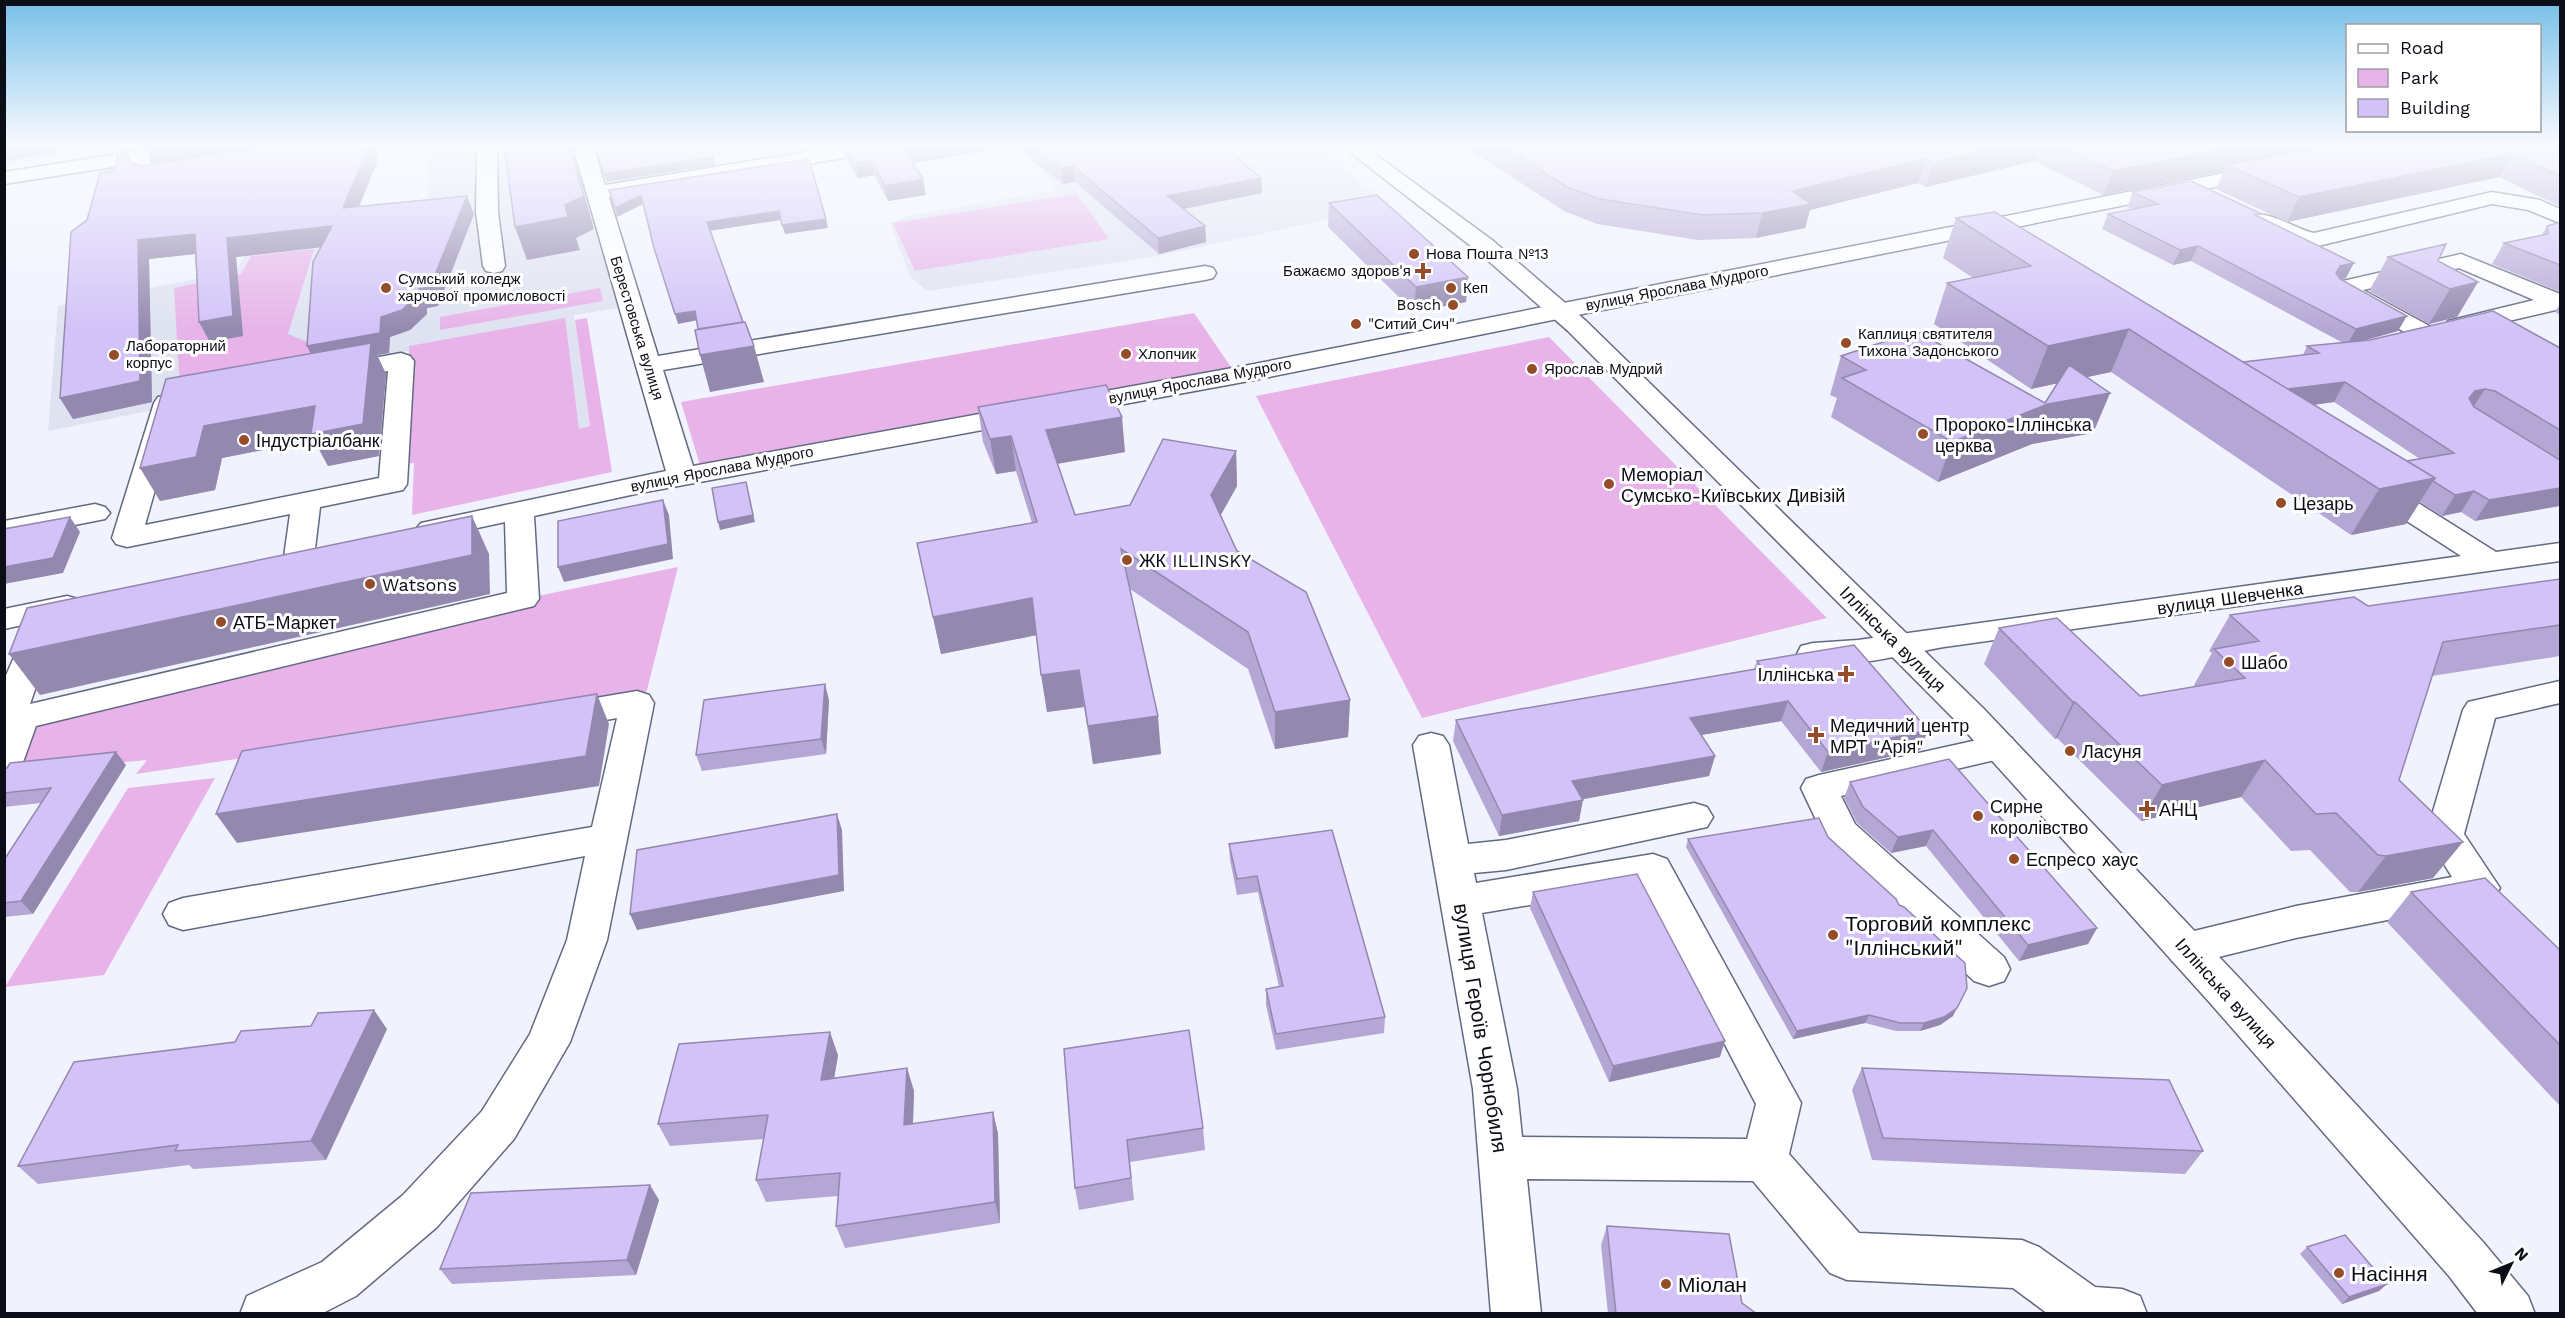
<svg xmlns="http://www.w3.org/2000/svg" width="2565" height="1318" viewBox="0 0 2565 1318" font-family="'Work Sans',sans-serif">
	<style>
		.built { fill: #dfe3f1 }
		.green { fill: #e7b3e9 }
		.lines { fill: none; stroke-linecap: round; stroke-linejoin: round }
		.minor-casing { stroke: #626a81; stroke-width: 3 }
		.major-casing { stroke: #626a81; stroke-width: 3 }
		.minor { fill: #fff; fill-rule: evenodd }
		.major { fill: #fff; fill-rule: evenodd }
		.wall { fill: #b5a7d5; fill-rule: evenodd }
		.shaded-wall { fill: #9388ae }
		.building { fill: #d2c2f8; stroke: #9388ae; stroke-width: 1.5 }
		.poi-dot { fill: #944c29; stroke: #fff; stroke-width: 2 }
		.labels { text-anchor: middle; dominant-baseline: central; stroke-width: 6; stroke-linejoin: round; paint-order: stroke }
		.far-poi-label { font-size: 15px; fill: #0b0e17; stroke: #fff; text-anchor: start }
		.far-street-label { font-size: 15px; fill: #0b0e17; stroke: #fff }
		.poi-label { font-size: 18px; fill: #0b0e17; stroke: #fff; text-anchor: start }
		.street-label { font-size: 18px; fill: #0b0e17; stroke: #fff }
		.near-poi-label { font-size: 21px; fill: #0b0e17; stroke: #fff; text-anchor: start }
		.near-street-label { font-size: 21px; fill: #0b0e17; stroke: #fff }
	</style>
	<rect width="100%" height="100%" fill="#f0f3fe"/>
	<path class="built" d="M430,146H582L630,306L574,315L590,427L404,464L409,351L160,396L154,410L48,431L58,306L235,271L262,228L427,210Z
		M1024,146H1315L1390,206L1153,257L927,291L911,278L890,224L907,216L1057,190Z"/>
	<path class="green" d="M1077,194L1109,239L915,271L893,223Z
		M314,249L288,334L341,356L180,390L174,288L241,274L251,256Z
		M600,288L603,301L440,330V317Z
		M1194,313L1233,370L700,465L681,402Z
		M565,318L579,429L590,426L575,320L587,318L612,472L412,515L414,463L404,464L409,346Z
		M1549,337L1827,618L1422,718L1256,396Z
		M678,567L645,698L136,774L147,760L5,773L22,717L523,599Z
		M215,778L104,975L5,987L128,788Z"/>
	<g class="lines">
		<g class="minor-casing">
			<path id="minor" d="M143,146H177L175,150L148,159L155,168L182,165L189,167L192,171L189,175C175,179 157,183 143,179L132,164L4,184V172L132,152Z
				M477,146H497L498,212L505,266L502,271L494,273L486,271L483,266L476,212Z
				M573,146H593L605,185L842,146H888L886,150L879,152L609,197L658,356L1205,266L1213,268L1216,273L1213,278L1205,280L663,370L693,466L1249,365L2265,165L2272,167L2275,171L2272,175L2265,177L1249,381L640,493L534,516L539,599L534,606L36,726L17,779L4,783V680L28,625L36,622L4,629V609L67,596L78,599L83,606L78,613L39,622L50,625L55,632L30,704L507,593L505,522L431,538L421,535L416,529L421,523L666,471Z
				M2492,192L2540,200L2560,209V223L2528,210L2492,204L2314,247L2287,241L2252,225L2249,220L2252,215C2272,211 2295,229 2314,233Z
				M2461,254L2560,294V309L2457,333L2448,331L2445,326L2448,321L2534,300L2459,268L2363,290L2435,329L2438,334L2435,339L2426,341L2417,339L2334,293L2330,288L2334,283Z
				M401,353L410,356L414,361L407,484L403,490L320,507L314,557L310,563L299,566L288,563L284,557L290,514L127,547L116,544L112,538L154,403L158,397ZM388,371L379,478L145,525L178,409Z
				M2375,479L2385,482L2496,552L2560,543V561L1944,647C1905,654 1838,672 1801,662L1797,654L1801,646L1813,643L1858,640L2461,556L2365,494L2361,488L2365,482Z
				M95,504L105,507L110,513L105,519L4,539V521Z
				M2560,681V703L2495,718L2464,834L2500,888L2494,899L2296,938L2186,965L2172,961L2166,949L2172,937L2186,933L2296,906L2452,877L2426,835L2463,710L2468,702Z
				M637,691L649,695L654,703L607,940L570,1042L514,1139L437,1227L356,1296L321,1314H240L247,1296L322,1262L403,1195L482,1111L530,1034L567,940L585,856L183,930L169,925L163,914L169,903L183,898L592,827L617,718L560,728L548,724L543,716L548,708L560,704Z
				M1431,733L1443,736L1449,745L1468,844L1506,840L1694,803L1707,807L1713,817L1707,827L1506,870L1474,873L1476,883L1653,854L1667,859L1801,1103L1789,1154L1859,1233L2022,1240L2039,1247L2095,1287L2122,1289L2140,1296L2147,1314H2048L2013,1288L1847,1280L1830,1273L1753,1181L1527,1179L1541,1314H1491L1473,1089L1413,745L1419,736ZM1642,886L1756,1104L1747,1139L1522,1137L1517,1089L1482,913Z
				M2000,735L2012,738L2018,747L2012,756L1841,796L1855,824L2004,957L2010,969L2004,981L1989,986L1974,981L1827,843L1801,788L1806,779L1819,775Z"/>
		</g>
		<g class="major-casing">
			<path id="major" d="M1342,146H1364L1492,240L1586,321L1983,708L2241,980L2483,1242L2528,1296L2535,1314H2478L2449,1276L2211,1004L1959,724L1568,331L1476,250Z"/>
		</g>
		<use href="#minor" class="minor"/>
		<use href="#major" class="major"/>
	</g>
	<path class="wall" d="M144,146H376L377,162L359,206L467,196L474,214L438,306L427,308V314L410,330L390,337L389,353L377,355L386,374L379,456L328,466L314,440L222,458L215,490L160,501L311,354L307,346L321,247L236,257L243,336L210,342L199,322L195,254L149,259L152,402L73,419L60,398L87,220L114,171L132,163L141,166L154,164Z
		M843,146H1223L1262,193L1183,209L1205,226L1206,242L1159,254L1075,182L1063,184L1014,146L913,163L926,195L888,201L874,175L858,178L846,160Z
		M1464,146H2559L2560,151V205L2559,206L2499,177L2287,222L2216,189L2224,171L2103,195L2034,161L1926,187L1918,183L1810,210L1805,228L1756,238L1698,240L1597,224L1564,211Z
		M2133,192L2260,218L2346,278L2341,279L2398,331L2363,341L2560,348V459L2480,411L2560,460L2475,521L2461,512L2442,516L2420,502L2406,524L2351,535L2111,372L2087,377L2110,393L2093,433L2032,444L1938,482L1831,417L1837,398L1830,395L1841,356L2045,403L2057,383L2031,389L1934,324L1947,283L1973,278L1943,258L1956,218L2243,362L2303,355L2307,346L2343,343L2191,261L2173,265L2102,229L2108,214L2133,209L2127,207ZM2334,402L2420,459L2407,461L2314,405Z
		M1329,203L1468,277L1466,302L1414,312L1328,227Z
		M2560,222V292L2492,264L2504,243L2541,236L2547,226Z
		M2388,257L2438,261L2478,282L2457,317L2429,324L2369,291Z
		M2560,304V315L2555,312Z
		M978,407L1125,452L1057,464L1075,515L1130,505L1236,451L1237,486L1221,515L1237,551L1350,700L1348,737L1275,749L1248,669L1130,589L1161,754L1093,764L1084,707L1047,712L1037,635L941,654L917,543L1032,523L1016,471L996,474L983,442Z
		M2560,579V656L2432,676L2399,780L2433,878L2358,892H2350L2310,850L2291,851L2241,797L2141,821L2057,738L2055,739L1984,664L1999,628L2140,696L2196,687L2194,685L2212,653L2209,651L2230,615L2368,606Z
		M1757,661L1928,730L1920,750L1821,772L1781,721L1701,735L1715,756L1709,776L1582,799L1579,821L1499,836L1453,741L1456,720L1754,669Z
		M829,700L826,754L702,771L696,755Z
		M1949,759L2097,928L2088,944L2019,961L1926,846L1891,853L1857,823L1844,798L1850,782Z
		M126,765L33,914L4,917V860L41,803L4,807V769Z
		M1828,837L1953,1016L1940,1025L1920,1031H1896L1865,1023L1793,1039L1686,847L1688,839Z
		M1229,844L1385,1017L1384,1033L1276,1050L1266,1005V989L1279,987L1258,892L1237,895L1230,860Z
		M1533,892L1720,1057L1609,1082L1530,908Z
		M2411,892L2560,950V1106L2387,922Z
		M387,1029L326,1160L193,1169L189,1165L38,1184L18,1166L235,1042Z
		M1064,1049L1203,1128L1205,1150L1130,1162L1134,1200L1079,1210L1075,1188Z
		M838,1055L834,1078L907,1068L914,1091L913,1124L993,1112L998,1134L1000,1223L845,1248L836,1226L838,1196L766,1202L756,1180L764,1139L670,1146L658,1124Z
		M1862,1068L2203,1151L2185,1174L1872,1160L1852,1090Z
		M659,1200L636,1275L452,1284L440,1269Z
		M1607,1226L1742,1303L1757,1314H1608L1601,1245Z
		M2307,1247L2387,1284L2379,1291L2342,1304L2300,1254Z"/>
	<path class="shaded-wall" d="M4,146H56L55,153L4,162Z
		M159,146H280L156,166L147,148Z
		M369,146H376L377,162L351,226L343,208Z
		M569,146H571L594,229L576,238L580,250L527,260L515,227Z
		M923,146H1014L907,164L904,149Z
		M2004,146H2039L2034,161L1926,187L1933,163Z
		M2241,146H2351L2227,165L2224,171L2103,195L2113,171Z
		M2512,154L2499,177L2287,222L2299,197Z
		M713,157L715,165L607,182L604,174Z
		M1925,159L1918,183L1810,210L1805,228L1756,238L1762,213L1792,191Z
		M871,160L874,175L858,178L855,163Z
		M1073,166L1075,182L1063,184L1061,169Z
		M1261,178L1262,193L1168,212L1167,196Z
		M923,179L926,195L888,201L885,186Z
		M641,195L643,204L617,217L615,208Z
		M467,196L474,214L438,306L427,308V314L410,330L390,337L389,353L377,355L386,374L379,456L328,466L314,440L222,458L215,490L160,501L140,468L204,426L317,366L307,346L381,317L419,289Z
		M779,211L781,220L709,231L707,222Z
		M826,219L828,228L785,234L782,225Z
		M332,226L341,245L236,257L243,336L210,342L199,322L227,238Z
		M1205,226L1206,242L1159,254L1158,238Z
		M195,234L204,253L149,259L152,402L73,419L60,398L138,240Z
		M2198,246L2191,261L2173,265L2180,250Z
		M2354,263L2346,278L2332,282L2336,273L2340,266Z
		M1468,277L1466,302L1414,312L1416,287Z
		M2478,282L2457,317L2429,324L2450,289Z
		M695,311L698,320L678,324L675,314Z
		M2407,316L2398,331L2347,345L2356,329Z
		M2129,329L2111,372L2031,389L2048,346Z
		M754,346L764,382L710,392L700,355Z
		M2345,382L2334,402L2272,410L2282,390Z
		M2485,389L2472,409L2469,398L2475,391Z
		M2110,393L2093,433L2032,444L1938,482L1952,442L2048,404Z
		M1122,417L1125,452L1050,465L1046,430Z
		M1011,436L1016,471L996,474L990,439Z
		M1236,451L1237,486L1212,530L1211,495Z
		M2435,478L2406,524L2351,535L2379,489Z
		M746,482L755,522L720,530L718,522Z
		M2560,488V506L2475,521L2489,500Z
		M2474,491L2461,512L2442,516L2455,495Z
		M663,500L669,515L673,559L564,582L558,567Z
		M472,516L489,554L490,594L40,695L9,654Z
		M70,517L80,532L63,573L4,584V567Z
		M1032,598L1037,635L941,654L933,617Z
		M1079,670L1084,707L1047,712L1041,675Z
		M825,684L829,700L826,754L821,739Z
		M597,694L609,724L599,786L237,843L216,814Z
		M1350,700L1348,737L1275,749V712Z
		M1788,701L1781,721L1684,738L1690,718Z
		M2073,702H2075L2057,738L2055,739Z
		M1158,716L1161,754L1093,764L1088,726Z
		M1928,730L1920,750L1821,772L1828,752Z
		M116,752L126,765L33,914L21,901Z
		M1715,756L1709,776L1568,802L1572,781Z
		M2265,760L2241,797L2141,821L2162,785Z
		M1583,800L1579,821L1499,836L1502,815Z
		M837,814L842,830L844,891L637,930L630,914Z
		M1933,830L1926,846L1891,853L1898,837Z
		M2463,842L2433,878L2358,892L2386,856Z
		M2097,928L2088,944L2019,961L2028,945Z
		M1957,1008L1953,1016L1940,1025L1920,1031L1924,1023Z
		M374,1010L387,1029L326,1160L311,1141Z
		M1869,1015L1865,1023L1793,1039L1797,1031Z
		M830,1032L838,1055L830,1103L821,1080Z
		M1725,1041L1720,1057L1609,1082L1613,1066Z
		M907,1068L914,1091L912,1147L904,1125Z
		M993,1112L998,1134L1000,1223L995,1202Z
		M650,1185L659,1200L636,1275L627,1260Z
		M2387,1284L2379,1291L2342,1304L2349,1297Z"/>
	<path class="building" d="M145,146H159L147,148Z
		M268,146H369L343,208L467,196L430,287L419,289V294L402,310L381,317L380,333L307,346L313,262L332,226L227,238L233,316L199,322L195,234L138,240L140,381L60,398L71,232L87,220L100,173L114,171L119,149H122L132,163L141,166Z
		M504,146H569L584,196L565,205L568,217L515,227Z
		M595,146H708L713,157L604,174Z
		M844,146H923L904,149L923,179L885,186L871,160L855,163Z
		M1031,146H1223L1261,178L1167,196L1205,226L1158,238L1073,166L1061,169Z
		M1503,146H2004L1933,163L1925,159L1792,191L1811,204L1762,213L1703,215L1600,199L1567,187Z
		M2061,146H2241L2113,171Z
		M2326,146H2559L2560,151V176L2512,154L2299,197L2227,165Z
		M809,159L826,219L782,225L779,211L707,222L743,322L698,329L695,311L675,314L654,248L641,195L615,208L609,190Z
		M2191,181L2262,214L2255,215L2354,263L2340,266L2336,273L2340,279L2407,316L2356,329L2198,246L2180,250L2108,214L2158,204L2133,192Z
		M1377,195L1468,277L1416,287L1329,203Z
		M1995,212L2435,478L2379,489L2129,329L2048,346L1947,283L2031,266L1956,218Z
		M2560,222V265L2504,243L2548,234L2547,226Z
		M2446,244L2438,261L2478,282L2450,289L2388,257Z
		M2493,311L2560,348V430L2495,391L2485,389L2475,391L2469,398L2474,407L2560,460V488L2489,500L2474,491L2455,495L2433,481L2435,478L2407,461L2454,453L2345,382L2288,389L2243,362L2319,353L2307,346L2370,340Z
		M745,322L754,346L700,355L695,330Z
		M1916,331L2045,403L2069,365L2110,393L2048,404L1952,442L1842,378L1866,370L1841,356Z
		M371,343L363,424L311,434L315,406L204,426L196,457L140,468L166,379Z
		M1106,385L1122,417L1046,430L1075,515L1130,505L1163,439L1236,451L1211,495L1237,551L1306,592L1350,700L1275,712L1248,632L1121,549L1158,716L1088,726L1079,670L1041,675L1032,598L933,617L917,543L1037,522L1011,436L990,439L978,407Z
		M746,482L753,515L718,522L712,488Z
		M663,500L668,544L558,567V521Z
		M472,516V555L9,654L27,608Z
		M70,517L53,558L4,567V529Z
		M2560,579V625L2443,642L2399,780L2463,842L2386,856L2378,855L2336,813L2316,814L2265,760L2162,785L2075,702H2073L1999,628L2057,618L2140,696L2245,678L2214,649L2259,641L2230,615L2354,597L2368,606Z
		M1854,645L1928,730L1828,752L1788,701L1690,718L1715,756L1572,781L1583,800L1502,815L1456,720L1762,668L1757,661Z
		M825,684L821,739L696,755L704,700Z
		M597,694L586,756L216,814L242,751Z
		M116,752L21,901L4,903V860L51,788L4,793V769L7,768L10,763Z
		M1949,759L2097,928L2028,945L1933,830L1898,837L1863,807L1850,782Z
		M837,814L839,875L630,914L637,850Z
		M1819,818L1828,837L1896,899L1899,905L1904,907L1965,963L1967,988L1957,1008L1944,1017L1924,1023H1900L1869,1015L1797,1031L1688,839Z
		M1332,830L1385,1017L1276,1034L1266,989L1283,986L1257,876L1237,879L1229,844Z
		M1637,874L1725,1041L1613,1066L1533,892Z
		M2485,878L2560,950V1045L2411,892Z
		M374,1010L311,1141L175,1151L178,1145L18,1166L74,1062L235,1042L241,1031L311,1026L318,1013Z
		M1189,1030L1203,1128L1127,1140L1131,1178L1075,1188L1064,1049Z
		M830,1032L821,1080L907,1068L904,1125L993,1112L995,1202L836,1226L840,1173L756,1180L768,1115L658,1124L679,1044Z
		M1862,1068L2169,1080L2203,1151L1883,1138Z
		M650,1185L627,1260L440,1269L471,1193Z
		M1607,1226L1729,1234L1742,1303L1757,1314H1616Z
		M2345,1235L2387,1284L2349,1297L2307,1247Z"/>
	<linearGradient id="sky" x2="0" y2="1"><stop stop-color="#79bfe8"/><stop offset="0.44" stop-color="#f8faff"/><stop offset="1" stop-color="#f8faff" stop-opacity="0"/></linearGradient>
	<rect width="2565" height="331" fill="url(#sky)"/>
	<g class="poi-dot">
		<circle cx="1414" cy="254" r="6"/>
		<path d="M1420 262h6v6h6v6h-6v6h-6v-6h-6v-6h6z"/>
		<circle cx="386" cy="288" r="6"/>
		<circle cx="1451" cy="288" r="6"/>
		<circle cx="1453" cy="305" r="6"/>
		<circle cx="1356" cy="324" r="6"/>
		<circle cx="1846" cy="343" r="6"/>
		<circle cx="1126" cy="354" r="6"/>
		<circle cx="114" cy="355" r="6"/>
		<circle cx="1532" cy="369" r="6"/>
		<circle cx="1923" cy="434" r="6"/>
		<circle cx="244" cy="440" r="6"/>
		<circle cx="1609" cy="484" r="6"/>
		<circle cx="2281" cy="503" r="6"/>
		<circle cx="1127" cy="560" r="6"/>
		<circle cx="370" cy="584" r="6"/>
		<circle cx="221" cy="622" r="6"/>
		<circle cx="2229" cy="662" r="6"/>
		<path d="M1843 665h6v6h6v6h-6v6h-6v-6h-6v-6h6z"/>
		<path d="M1813 726h6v6h6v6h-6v6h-6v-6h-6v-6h6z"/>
		<circle cx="2070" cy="751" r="6"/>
		<path d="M2144 800h6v6h6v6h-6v6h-6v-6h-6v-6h6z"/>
		<circle cx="1978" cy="816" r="6"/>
		<circle cx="2014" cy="859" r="6"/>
		<circle cx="1833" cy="935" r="6"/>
		<circle cx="2339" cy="1273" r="6"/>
		<circle cx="1666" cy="1284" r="6"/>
	</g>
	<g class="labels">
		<g class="far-poi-label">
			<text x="1426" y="254">Нова Пошта №13</text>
			<text x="1411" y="271" text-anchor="end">Бажаємо здоров'я</text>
			<text x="398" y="279">Сумський коледж<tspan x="398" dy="17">харчової промисловості</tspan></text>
			<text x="1463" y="288">Кеп</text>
			<text x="1441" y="305" text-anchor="end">Bosch</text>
			<text x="1368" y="324">"Ситий Сич"</text>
			<text x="1858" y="334">Каплиця святителя<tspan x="1858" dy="17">Тихона Задонського</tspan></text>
			<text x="126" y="346">Лабораторний<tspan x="126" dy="17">корпус</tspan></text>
			<text x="1138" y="354">Хлопчик</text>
			<text x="1544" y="369">Ярослав Мудрий</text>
		</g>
		<g class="far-street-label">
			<text transform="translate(1677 288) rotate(-11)">вулиця Ярослава Мудрого</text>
			<text transform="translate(637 328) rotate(73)">Берестовська вулиця</text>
			<text transform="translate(1200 381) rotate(-11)">вулиця Ярослава Мудрого</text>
			<text transform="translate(722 469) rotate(-11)">вулиця Ярослава Мудрого</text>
		</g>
		<g class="poi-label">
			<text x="1935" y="424">Пророко-Іллінська<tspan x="1935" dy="21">церква</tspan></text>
			<text x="256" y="440">Індустріалбанк</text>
			<text x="1621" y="474">Меморіал<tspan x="1621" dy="21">Сумсько-Київських Дивізій</tspan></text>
			<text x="2293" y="503">Цезарь</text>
			<text x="1139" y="560">ЖК ILLINSKY</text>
			<text x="382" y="584">Watsons</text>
			<text x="233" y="622">АТБ-Маркет</text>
			<text x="2241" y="662">Шабо</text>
			<text x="1834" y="674" text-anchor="end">Іллінська</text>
			<text x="1830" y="725">Медичний центр<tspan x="1830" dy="21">МРТ "Арія"</tspan></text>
			<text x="2082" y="751">Ласуня</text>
			<text x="1990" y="806">Сирне<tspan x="1990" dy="21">королівство</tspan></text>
			<text x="2159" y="809">АНЦ</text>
			<text x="2026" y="859">Еспресо хаус</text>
		</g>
		<g class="street-label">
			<text transform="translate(2230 598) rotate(-8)">вулиця Шевченка</text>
			<text transform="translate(1893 639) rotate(45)">Іллінська вулиця</text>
			<text transform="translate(2226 993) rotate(48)">Іллінська вулиця</text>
		</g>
		<g class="near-poi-label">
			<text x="1845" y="923">Торговий комплекс<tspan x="1845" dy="24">"Іллінський"</tspan></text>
			<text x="2351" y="1273">Насіння</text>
			<text x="1678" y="1284">Міолан</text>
		</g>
		<g class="near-street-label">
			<text transform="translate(1481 1028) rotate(81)">вулиця Героїв Чорнобиля</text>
		</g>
	</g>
	<rect width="2565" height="1318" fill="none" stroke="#0b0e17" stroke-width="12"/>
	<rect x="2346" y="24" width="195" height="108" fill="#ffffff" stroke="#9d9fa2" stroke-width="1.5"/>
	<rect x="2358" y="44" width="30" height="9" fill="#ffffff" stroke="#9d9fa2" stroke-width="1.5"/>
	<text x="2400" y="54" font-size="18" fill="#0b0e17">Road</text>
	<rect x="2358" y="69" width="30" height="18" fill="#e7b3e9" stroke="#9d9fa2" stroke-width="1.5"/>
	<text x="2400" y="84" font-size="18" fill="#0b0e17">Park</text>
	<rect x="2358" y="99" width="30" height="18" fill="#d2c2f8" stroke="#9d9fa2" stroke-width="1.5"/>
	<text x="2400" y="114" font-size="18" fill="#0b0e17">Building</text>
	<g transform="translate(2511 1264) rotate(47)" stroke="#ffffff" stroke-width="4.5" paint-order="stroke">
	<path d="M0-4.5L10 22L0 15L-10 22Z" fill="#0b0e17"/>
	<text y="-9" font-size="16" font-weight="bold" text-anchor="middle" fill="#0b0e17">N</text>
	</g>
</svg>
